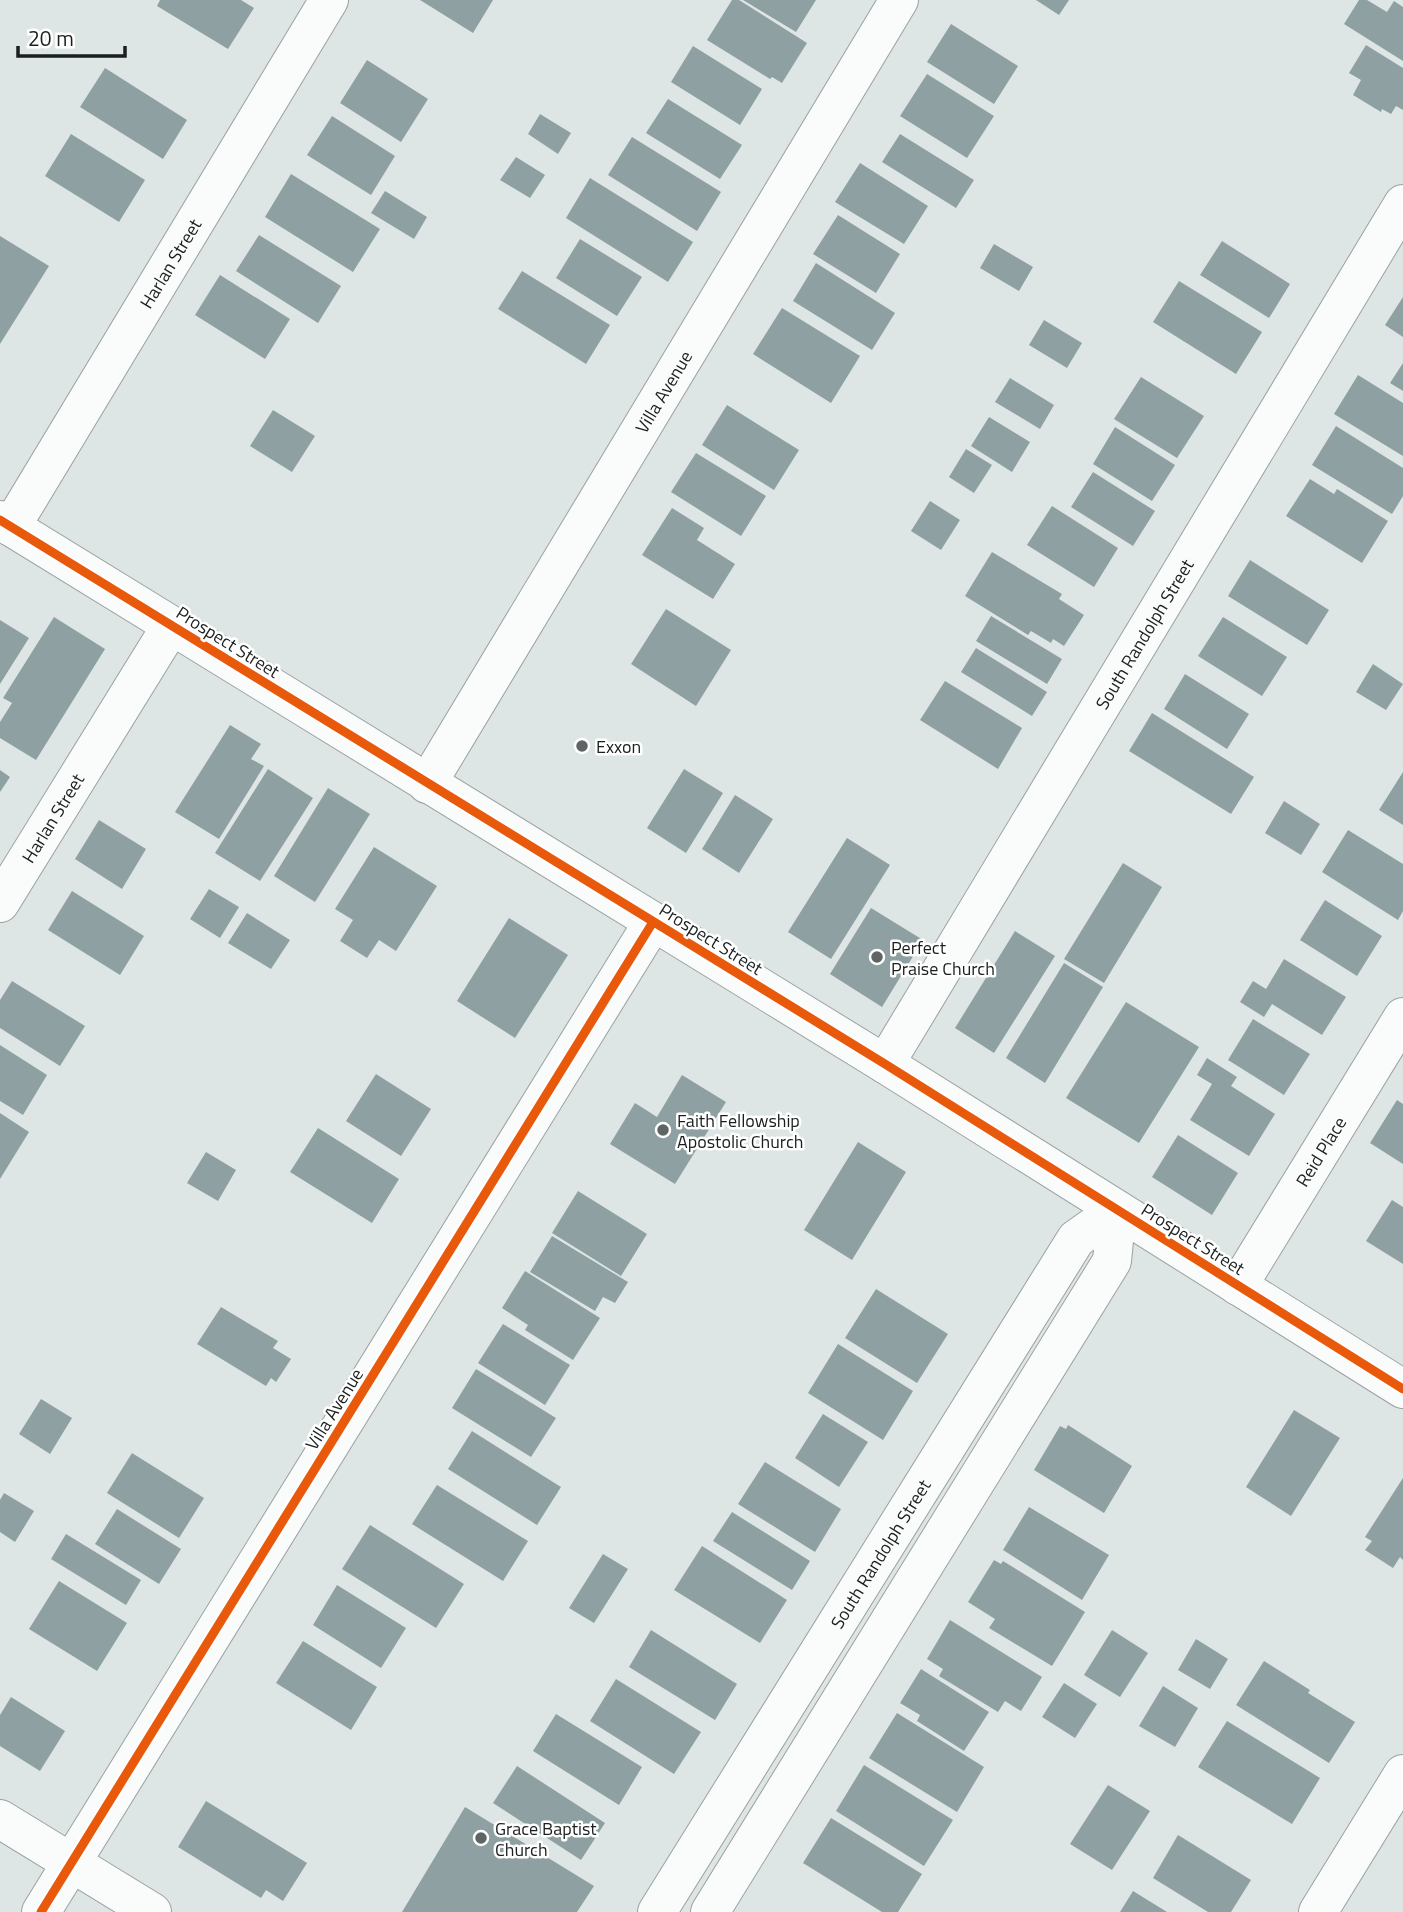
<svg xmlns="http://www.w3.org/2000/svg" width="1403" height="1912" viewBox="0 0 1403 1912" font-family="'Titillium Web',sans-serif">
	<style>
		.building { fill: #8ea0a1 }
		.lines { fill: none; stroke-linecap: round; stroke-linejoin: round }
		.minor-casing { stroke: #9ba1a0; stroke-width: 40 }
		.major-casing { stroke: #9ba1a0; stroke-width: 40 }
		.minor { stroke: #fafbfb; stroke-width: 38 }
		.major { stroke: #fafbfb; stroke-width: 38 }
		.cycleway-casing { stroke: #fff; stroke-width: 13 }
		.cycleway { stroke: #e8590c; stroke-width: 9 }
		.poi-dot { fill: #5f6564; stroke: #fff; stroke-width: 2.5 }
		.labels { text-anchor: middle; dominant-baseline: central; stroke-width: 5; stroke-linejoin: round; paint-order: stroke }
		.street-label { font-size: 18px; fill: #1a1f1e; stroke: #fff }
		.poi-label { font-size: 18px; fill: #1a1f1e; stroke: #fff; text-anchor: start }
	</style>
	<rect width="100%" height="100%" fill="#dee6e5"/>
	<path class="building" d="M160,0H241L254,8L228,49L157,6Z
		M420,0H493L473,33Z
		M732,0H739L807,43L782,83L772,77L770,79L707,40Z
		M743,0H816L796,32Z
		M1036,0H1069L1059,15Z
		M1359,0H1367L1387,12L1394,1L1403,7V61L1344,24Z
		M951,24L1018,66L994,104L927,62Z
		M1366,45L1403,68V110L1396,106L1391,114L1382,109L1381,112L1353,95L1361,80L1349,73Z
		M693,46L762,89L740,125L671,82Z
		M367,60L428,99L401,142L340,103Z
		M105,68L187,120L163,159L80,107Z
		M927,74L994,116L967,158L900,116Z
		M668,99L742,145L720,179L646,133Z
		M540,114L571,133L558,154L528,134Z
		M332,116L395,156L371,195L307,155Z
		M71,134L145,180L119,222L45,176Z
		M900,134L974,180L956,208L882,162Z
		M632,137L721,192L697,231L608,175Z
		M516,157L545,175L530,198L500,180Z
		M860,163L928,206L904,244L835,202Z
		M291,174L380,229L353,272L265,217Z
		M590,178L693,242L668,282L566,218Z
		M385,191L427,217L414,239L371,213Z
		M838,215L900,254L876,293L813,254Z
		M259,235L341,286L318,323L236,271Z
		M0,236L49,266L0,344Z
		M580,239L642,277L617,316L556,278Z
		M1222,241L1290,284L1269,318L1200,275Z
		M994,244L1033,267L1019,291L980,268Z
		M816,263L895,313L872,350L793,301Z
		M522,271L610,325L586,364L498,309Z
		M220,275L290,319L265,359L195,315Z
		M1179,281L1262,332L1236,374L1153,322Z
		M1403,297V337L1385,325Z
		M782,308L860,356L831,403L753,354Z
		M1044,320L1082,343L1067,368L1029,345Z
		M1403,363V391L1390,383Z
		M1358,375L1403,403V456L1334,414Z
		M1141,377L1204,416L1177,458L1114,419Z
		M1010,378L1054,405L1040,429L995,402Z
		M727,405L799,450L774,490L702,445Z
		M273,410L315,436L292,472L250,446Z
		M989,417L1030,442L1012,472L971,446Z
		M1336,426L1403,468V496L1392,514L1312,465Z
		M1115,427L1175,465L1152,501L1093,464Z
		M966,449L992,465L974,493L949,477Z
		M696,453L766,496L741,536L671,492Z
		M1093,472L1155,511L1133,546L1071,507Z
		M1310,479L1334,494L1337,489L1388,521L1362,563L1286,516Z
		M930,501L960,520L941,550L911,531Z
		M1052,506L1118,548L1094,587L1027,545Z
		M672,508L704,528L697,540L735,564L713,599L642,555Z
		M992,552L1062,594L1059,599L1084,615L1064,646L1053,639L1051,643L1031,631L1028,635L965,596Z
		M1250,560L1329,610L1307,645L1228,596Z
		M666,609L731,650L696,706L631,664Z
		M991,616L1062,659L1047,684L976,641Z
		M54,617L105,649L36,760L0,738V722L12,703L3,698Z
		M1223,617L1287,657L1262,696L1198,656Z
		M0,620L29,638L0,684Z
		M976,648L1047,692L1032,716L961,672Z
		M1373,664L1403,684L1386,710L1356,692Z
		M1185,674L1249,714L1227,749L1164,709Z
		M945,681L1022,728L998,769L920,720Z
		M1152,713L1254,777L1231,814L1129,751Z
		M230,725L261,744L251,759L264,766L219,839L175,812Z
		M268,769L313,798L260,881L215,853Z
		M684,769L723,793L686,853L647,828Z
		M0,770L10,777L0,792Z
		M1403,772V825L1379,810Z
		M328,788L370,814L315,902L274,876Z
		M735,795L773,819L739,873L702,849Z
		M1284,801L1320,824L1301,855L1265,833Z
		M99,820L146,849L122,889L75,859Z
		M1348,830L1403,864V911L1398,920L1322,872Z
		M847,838L890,865L831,959L788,932Z
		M374,847L437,886L396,951L379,940L367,958L340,941L353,920L335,909Z
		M1123,863L1162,887L1104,983L1064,959Z
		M209,889L239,907L220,938L190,919Z
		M72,891L144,936L120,975L48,930Z
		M1325,900L1382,936L1357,976L1300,940Z
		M871,908L923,940L882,1007L830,974Z
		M247,913L290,940L271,969L228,943Z
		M509,918L568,955L515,1038L457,1001Z
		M1015,931L1055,956L994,1053L955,1028Z
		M1284,959L1346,997L1322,1035L1272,1004L1264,1017L1240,1002L1253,981L1266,989Z
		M1064,963L1103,987L1045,1083L1006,1058Z
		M12,981L85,1026L60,1066L0,1028V1000Z
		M1126,1002L1199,1047L1139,1143L1066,1098Z
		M1253,1019L1310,1054L1284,1095L1228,1060Z
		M0,1045L47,1075L23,1115L0,1101Z
		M1207,1058L1237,1077L1231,1086L1275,1114L1249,1156L1190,1120L1212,1084L1197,1075Z
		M376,1074L431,1109L401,1156L346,1121Z
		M682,1075L726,1102L675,1184L610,1144L635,1103L657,1117Z
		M1397,1100L1403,1104V1164L1370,1143Z
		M0,1113L29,1132L0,1179Z
		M318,1128L399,1179L372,1223L290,1172Z
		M1178,1135L1238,1173L1212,1215L1152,1177Z
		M858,1142L906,1172L852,1260L804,1230Z
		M206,1152L236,1170L218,1201L187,1183Z
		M578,1191L647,1234L621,1276L552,1233Z
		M1392,1200L1403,1207V1264L1366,1241Z
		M552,1236L628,1282L615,1303L603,1297L595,1311L530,1272Z
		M525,1271L600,1318L573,1360L525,1330L528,1325L502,1308Z
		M876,1289L948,1334L917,1383L845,1338Z
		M221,1307L278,1341L273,1348L291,1359L276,1382L271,1378L266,1386L197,1344Z
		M503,1324L570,1365L545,1405L478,1363Z
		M838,1344L913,1391L883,1440L808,1393Z
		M476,1369L556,1418L531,1457L452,1408Z
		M41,1399L72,1418L50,1454L19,1434Z
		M1294,1410L1340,1438L1291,1516L1246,1487Z
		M823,1414L868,1442L839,1487L795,1458Z
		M1068,1425L1132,1466L1104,1513L1034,1470L1060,1426L1066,1429Z
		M472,1431L561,1487L537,1525L448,1469Z
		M132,1453L204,1498L179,1538L107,1493Z
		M765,1462L841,1509L815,1552L738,1504Z
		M1403,1478V1560L1400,1557L1393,1568L1365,1550L1372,1541L1365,1537Z
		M437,1485L528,1541L503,1581L412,1524Z
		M4,1493L34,1511L15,1542L0,1532V1500Z
		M1029,1507L1109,1555L1082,1600L1003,1550Z
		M117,1509L181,1549L159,1584L95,1544Z
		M732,1512L810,1561L792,1590L713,1541Z
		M370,1525L464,1584L436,1628L342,1569Z
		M66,1534L141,1580L126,1605L51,1559Z
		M702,1546L787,1600L760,1643L674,1590Z
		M603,1554L628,1569L594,1623L569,1608Z
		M994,1560L1001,1564L1003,1561L1085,1612L1052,1666L989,1628L995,1619L968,1602Z
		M59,1581L127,1623L97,1671L29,1629Z
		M337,1585L406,1628L381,1668L313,1625Z
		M950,1620L1042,1677L1021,1711L1005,1701L998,1712L939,1676L943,1669L927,1659Z
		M651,1630L737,1684L715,1720L629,1667Z
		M1112,1630L1148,1653L1120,1697L1084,1675Z
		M1196,1639L1228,1659L1210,1689L1178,1670Z
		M303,1641L377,1687L351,1730L276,1683Z
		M1264,1661L1310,1690L1308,1693L1355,1722L1329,1763L1236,1705Z
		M921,1669L989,1712L964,1751L917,1721L920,1715L900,1703Z
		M616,1679L701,1732L674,1774L590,1721Z
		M1064,1683L1097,1704L1075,1738L1042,1717Z
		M1163,1686L1198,1708L1175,1747L1139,1726Z
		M11,1697L65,1731L40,1771L0,1746V1715Z
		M897,1713L984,1767L957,1812L869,1758Z
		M556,1714L642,1767L619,1805L533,1751Z
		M1227,1721L1320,1778L1292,1824L1198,1767Z
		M864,1765L953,1820L924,1866L836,1811Z
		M517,1766L605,1823L581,1860L493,1803Z
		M1108,1785L1150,1811L1112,1870L1070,1844Z
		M206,1801L307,1863L283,1901L266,1890L261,1898L178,1847Z
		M465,1807L594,1886L577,1912H402Z
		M831,1818L922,1874L898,1912H882L803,1863Z
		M1178,1835L1251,1880L1231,1912H1208L1153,1878Z
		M1133,1891L1167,1912H1120Z"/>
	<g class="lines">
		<g class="minor-casing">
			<g id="minor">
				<path id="s1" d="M11,527L329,0"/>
				<path id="s2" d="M427,784L899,0"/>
				<path id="s3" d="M0,903L171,626"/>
				<path id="s4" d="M885,1064L1403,204"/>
				<path id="s5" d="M1238,1286L1403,1017"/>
				<path d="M0,1819L152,1912"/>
				<path d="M41,1912L653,922"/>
				<path id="s6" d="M657,1912L1076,1239L1117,1210"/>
				<path d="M710,1912L1112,1261L1117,1210"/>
				<path d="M1318,1912L1403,1774"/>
			</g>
		</g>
		<g class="major-casing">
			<path id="major" d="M0,520L885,1064L1403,1389"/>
		</g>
		<use href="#minor" class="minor"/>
		<use href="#major" class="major"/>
		<g class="cycleway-casing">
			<path id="cycleway" d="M0,520L885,1064L1403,1389
				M41,1912L653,922"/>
		</g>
		<use href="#cycleway" class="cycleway"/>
	</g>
	<g class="poi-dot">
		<circle cx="582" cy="746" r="7"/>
		<circle cx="877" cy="957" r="7"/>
		<circle cx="663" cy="1130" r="7"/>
		<circle cx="481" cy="1838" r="7"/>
	</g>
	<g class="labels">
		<g class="street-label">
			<text stroke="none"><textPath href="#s1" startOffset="308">Harlan Street</textPath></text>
			<text stroke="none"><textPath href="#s2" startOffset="458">Villa Avenue</textPath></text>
			<text stroke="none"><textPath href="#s4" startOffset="502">South Randolph Street</textPath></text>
			<text transform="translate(228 642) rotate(32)">Prospect Street</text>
			<text stroke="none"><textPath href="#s3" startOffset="100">Harlan Street</textPath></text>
			<text transform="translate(711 939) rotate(32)">Prospect Street</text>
			<text stroke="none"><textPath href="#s5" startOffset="158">Reid Place</textPath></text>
			<text transform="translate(1193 1239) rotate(32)">Prospect Street</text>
			<text transform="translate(334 1409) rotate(-58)">Villa Avenue</text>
			<text stroke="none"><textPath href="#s6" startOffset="422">South Randolph Street</textPath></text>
		</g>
		<g class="poi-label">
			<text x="596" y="746">Exxon</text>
			<text x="891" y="947">Perfect<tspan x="891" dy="21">Praise Church</tspan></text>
			<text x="677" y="1120">Faith Fellowship<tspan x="677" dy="21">Apostolic Church</tspan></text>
			<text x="495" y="1828">Grace Baptist<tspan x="495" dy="21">Church</tspan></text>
		</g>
	</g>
	<path d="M18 46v10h107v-10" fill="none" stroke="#1a1f1e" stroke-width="3.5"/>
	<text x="28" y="46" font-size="21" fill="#1a1f1e" stroke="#ffffff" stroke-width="5" paint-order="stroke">20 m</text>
</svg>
